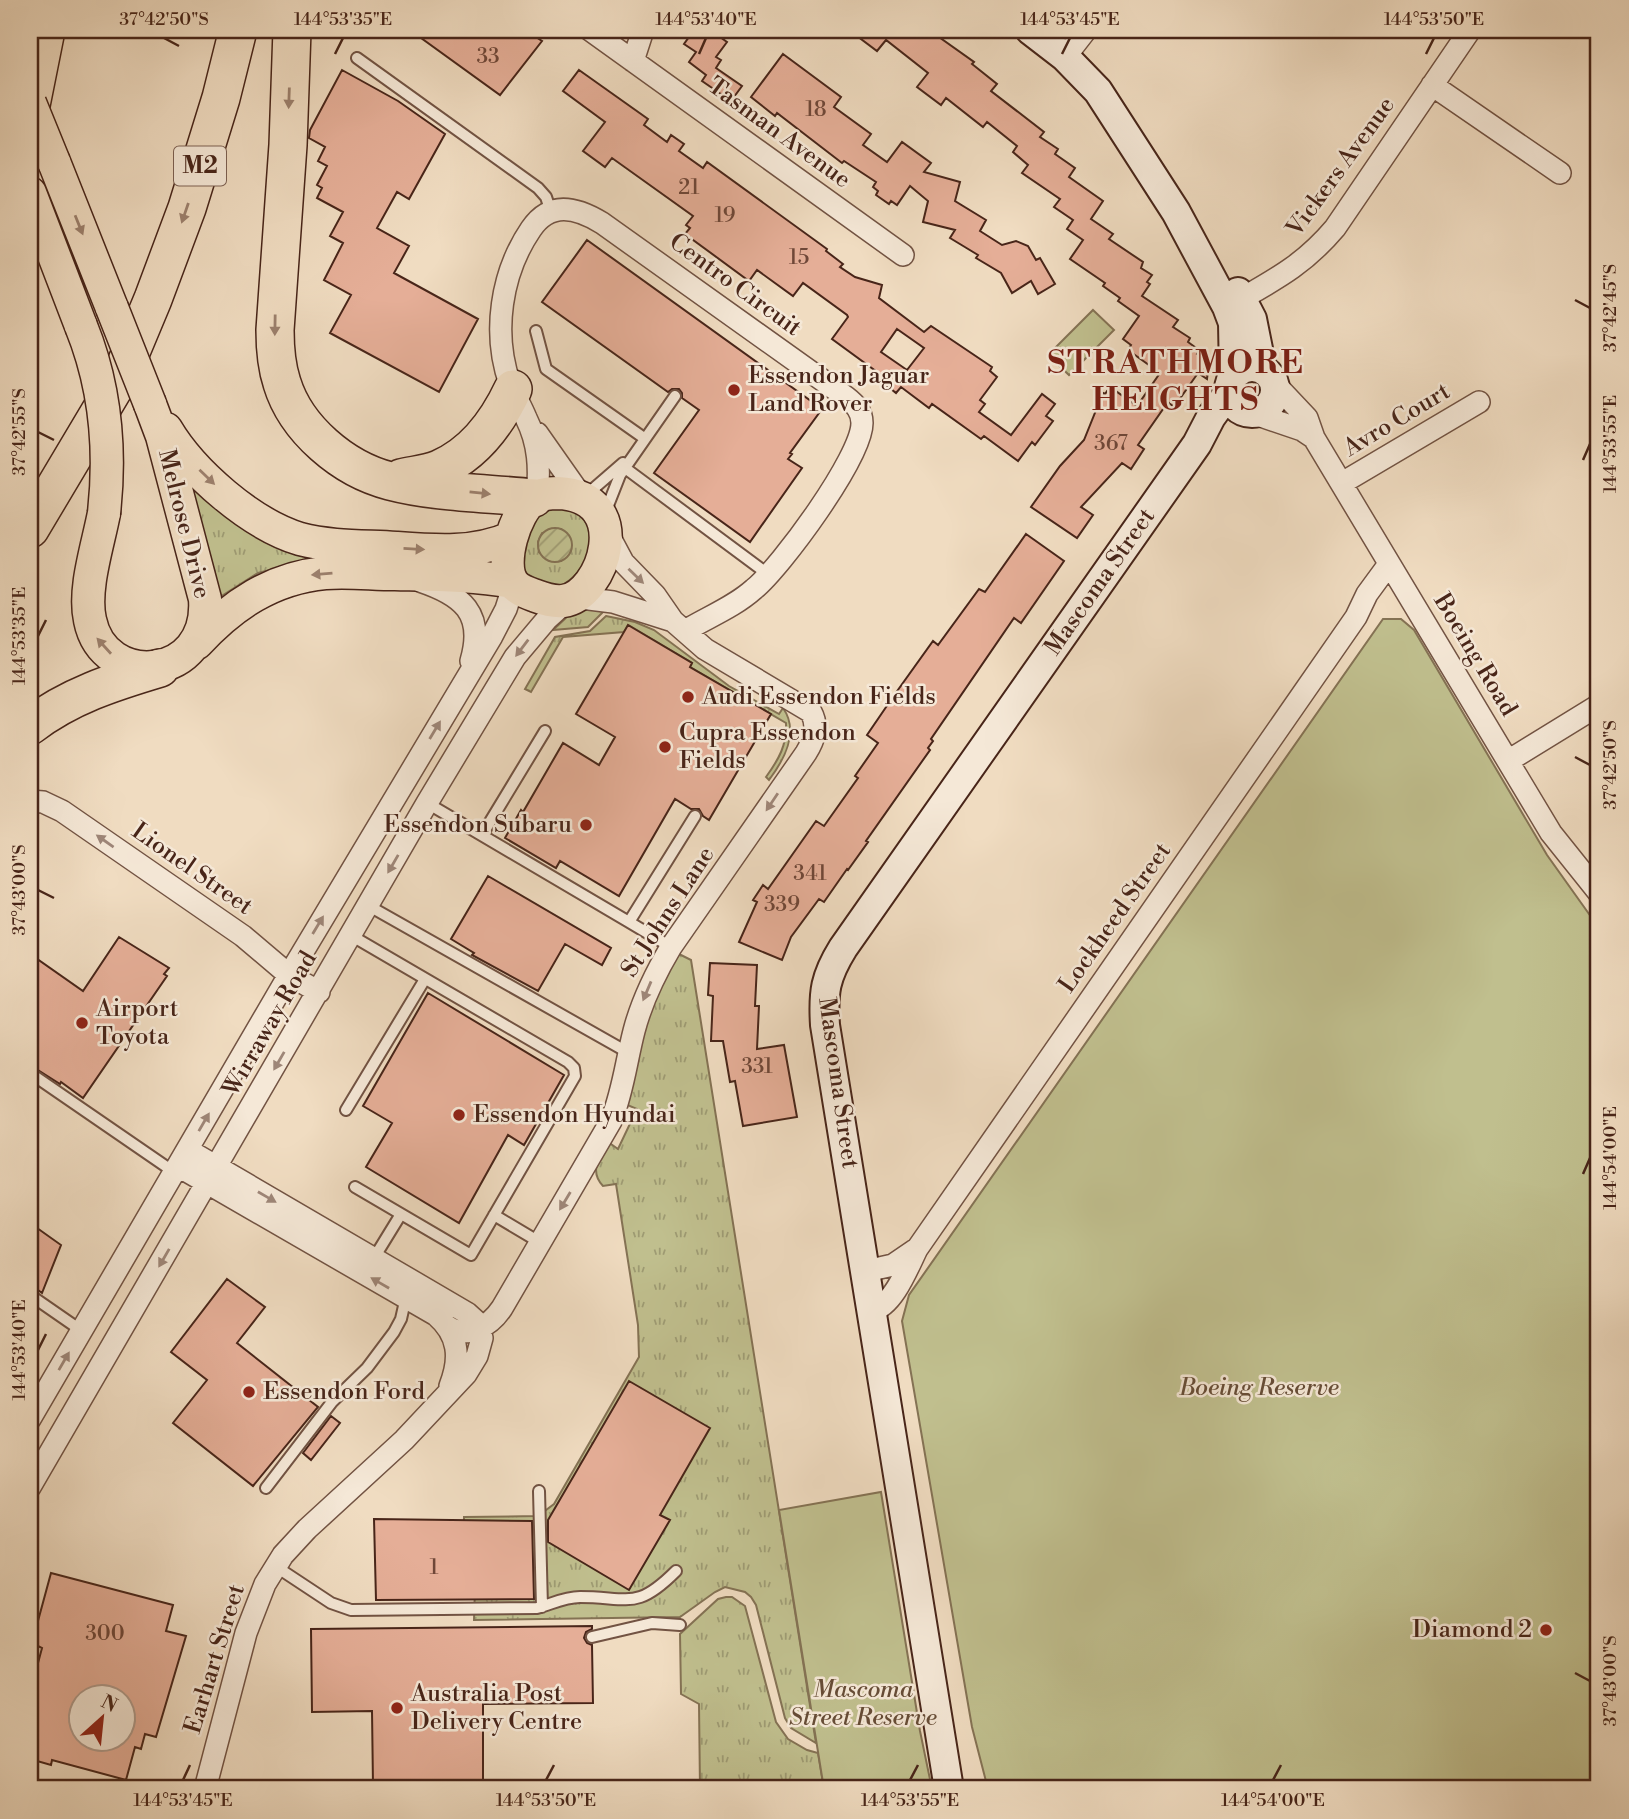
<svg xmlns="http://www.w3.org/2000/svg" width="1629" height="1819" viewBox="0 0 1629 1819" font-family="'Libre Bodoni',serif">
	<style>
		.grass { fill: url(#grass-tufts); stroke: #847254; stroke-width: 2; fill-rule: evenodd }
		.park { fill: #c0bf8e; stroke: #847254; stroke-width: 2 }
		.garden { fill: url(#garden-furrows); stroke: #847254; stroke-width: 2 }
		.building { fill: #e5ae97; stroke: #482519; stroke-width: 2; fill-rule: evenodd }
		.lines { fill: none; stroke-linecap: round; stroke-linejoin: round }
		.lane-casing { stroke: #725343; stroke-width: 14 }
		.street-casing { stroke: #725343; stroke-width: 24 }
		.secondary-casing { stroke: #482519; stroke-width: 32 }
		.primary-casing { stroke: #482519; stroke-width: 35 }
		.highway-casing { stroke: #482519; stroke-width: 40 }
		.lane { stroke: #f5e8d7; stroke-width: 10 }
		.street { stroke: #f5e8d7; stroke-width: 21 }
		.secondary { stroke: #f5e8d7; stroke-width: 28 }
		.primary { stroke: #f0dcc1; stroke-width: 32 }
		.highway { stroke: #f0dcc1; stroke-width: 37 }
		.primary-bridge-casing { stroke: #482519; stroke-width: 35; stroke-linecap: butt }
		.primary-bridge { stroke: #f0dcc1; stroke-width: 32 }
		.oneway { fill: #9c806d }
		.oneway2 { fill: #9e8678 }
		.ticks { fill: none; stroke: #482519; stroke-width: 2.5 }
		.poi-dot { fill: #8f2418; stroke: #f5e8d7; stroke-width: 2.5 }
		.labels { text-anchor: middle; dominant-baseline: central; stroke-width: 5; stroke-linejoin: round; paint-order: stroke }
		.number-label { font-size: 21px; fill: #6f4738 }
		.shield { fill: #f5e8d7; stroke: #7c6052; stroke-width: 2 }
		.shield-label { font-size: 23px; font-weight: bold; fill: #482519 }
		.street-label { font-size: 24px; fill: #482519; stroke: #f5e8d7 }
		.poi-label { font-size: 24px; fill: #482519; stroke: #f5e8d7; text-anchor: start }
		.park-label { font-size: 24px; font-style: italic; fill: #664c36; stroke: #f5e8d7 }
		.district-label { font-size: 32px; font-weight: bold; letter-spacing: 2px; fill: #7a1f14; stroke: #f5e8d7 }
		.neatline { fill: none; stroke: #482519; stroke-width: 2.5 }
		.ticks-label { font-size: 18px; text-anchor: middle; fill: #482519 }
	</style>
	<defs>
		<pattern id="grass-tufts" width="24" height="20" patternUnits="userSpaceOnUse" patternTransform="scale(1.75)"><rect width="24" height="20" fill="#c0bf8e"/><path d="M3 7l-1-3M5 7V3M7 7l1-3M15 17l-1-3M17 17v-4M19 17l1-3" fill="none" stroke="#9e9b73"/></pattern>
		<pattern id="garden-furrows" width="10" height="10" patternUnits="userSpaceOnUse" patternTransform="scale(1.75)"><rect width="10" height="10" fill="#c0bf8e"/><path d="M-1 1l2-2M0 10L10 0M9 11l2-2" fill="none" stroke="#9e9b73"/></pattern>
	</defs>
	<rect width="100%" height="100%" fill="#f0dcc1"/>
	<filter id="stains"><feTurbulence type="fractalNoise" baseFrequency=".00286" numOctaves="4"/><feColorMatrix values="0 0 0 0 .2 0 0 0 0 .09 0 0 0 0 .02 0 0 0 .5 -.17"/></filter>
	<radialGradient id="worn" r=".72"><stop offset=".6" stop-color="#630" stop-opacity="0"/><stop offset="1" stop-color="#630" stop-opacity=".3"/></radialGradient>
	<path class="grass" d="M184,472L358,554L306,561L258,573L220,597Z
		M549,507C555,507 561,506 566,507C571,508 575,512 580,516C605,537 583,577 558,587L529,577L523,568L522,541L531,521ZM561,529L569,536L571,550L561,561H550L539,552L538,542L542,533Z
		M586,606L604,611L588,627L553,630L569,615Z
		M606,616L635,622L654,630L729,686L779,714L783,708C800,732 784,760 769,780L766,777C779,759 787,745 786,723L690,667L692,663L628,625L624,632L563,637L531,692L525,689L555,637L590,631Z
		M677,953L691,960L816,1743L791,1728L785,1718L756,1605L751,1597L745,1592L725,1587L715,1592L680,1617L474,1620L475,1589H463L464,1517L538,1516L554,1504L639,1357L638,1325L616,1184L603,1186C589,1171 599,1158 608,1142L618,1149L637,1109L625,1104L649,1005Z
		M726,1597H732L745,1606L776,1722L788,1739L807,1750L818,1753L824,1789H700L699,1704L681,1694L680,1634L718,1599Z"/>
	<path class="park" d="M1093,310L1114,330L1069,375L1048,355Z
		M1383,619H1401L1414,630L1547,855L1599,928V1789H988L972,1727L902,1321L909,1295Z
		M881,1492L920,1731L932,1789H824L779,1510Z"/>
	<path class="garden" d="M538 545a17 17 0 1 1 34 0a17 17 0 1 1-34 0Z"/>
	<path class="building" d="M410,30H542L536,37L542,41L500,95Z
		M694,30H710L727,42L716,57L721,60L716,68L742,86L731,101L702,81L706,75L689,62L696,52L684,44Z
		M849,30H929L974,62L972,64L997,84L991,91L1044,132L1040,137L1058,149L1055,154L1075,168L1069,177L1103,201L1091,219L1113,234L1109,239L1143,262L1141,268L1152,275L1147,282L1150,284L1142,296L1178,320L1173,327L1190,338L1188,342L1199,350L1197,354L1209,362L1207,379L1198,373L1174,407L1168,402L1138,445L1144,449L1131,469L1122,463L1081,507L1093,515L1077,538L1031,507L1060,466L1084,440L1103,393L1105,394L1110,387L1137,406L1160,373L1128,350L1131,345L1123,339L1139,316L1118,301L1120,298L1103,286L1105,283L1070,259L1083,240L1067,229L1073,220L1054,207L1060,199L1022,173L1028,165L1013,152L1017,146L987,122L983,127L946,98L941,105L917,87L928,73L886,40L877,51Z
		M783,54L841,97L834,107L871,134L863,145L887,162L902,142L931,163L924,172L960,182L955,201L986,220L980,231L1002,245L1016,241L1028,246L1036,260L1040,258L1055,284L1038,294L1031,281L1012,293L1001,273L976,258L978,255L950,238L955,230L923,222L928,201L910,186L897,205L891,201L889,204L876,195L878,191L873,187L876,182L844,161L842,163L777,113L775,116L751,97Z
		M342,70L398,101L445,134L409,199L397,192L377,228L409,246L394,273L478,319L439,392L330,333L351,295L324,280L343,243L330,236L343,212L317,198L322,188L317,185L327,166L318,161L325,147L309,138L310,130Z
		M579,70L648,119L644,125L667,142L671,135L684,144L679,151L703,168L707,162L827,249L826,251L843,264L840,267L855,277L882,285L879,298L924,332L931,326L992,367L990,371L997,377L980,400L985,404L979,412L1011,435L1042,394L1055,404L1046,416L1053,421L1035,445L1032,442L1018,461L984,436L981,439L932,404L929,408L901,387L896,393L885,384L888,380L832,339L848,317L847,315L803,283L793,296L757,270L749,281L685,234L690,228L686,225L693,216L612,158L605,167L583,151L605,122L563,91ZM897,329L924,348L907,370L881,352Z
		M587,240L822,409L790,453L792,454L788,459L802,468L750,542L654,473L699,410L682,398V393L679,389H672L668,392L542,302Z
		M1026,534L1064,561L1021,623L1014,618L931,739L933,741L928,748L930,750L866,841L868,842L848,870L847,869L824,902L819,899L791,937L782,960L739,942L757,902L753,900L763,885L768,889L816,821L824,826L858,778L855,776L878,743L867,735L895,694L933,641L938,645L979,589L985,592Z
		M628,625L692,663L690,667L771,714L709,820L703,816L699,809H691L675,799L619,896L560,861L556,868L505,838L521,810L523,812L563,743L599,765L615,737L576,714Z
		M488,876L611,948L602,965L565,944L538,991L472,955L474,953L451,939Z
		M119,937L169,968L164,974L167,976L83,1098L61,1082L60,1084L30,1065V954L83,991Z
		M710,963L757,965L755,1006H759L757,1049L784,1045L797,1117L743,1126L735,1081L730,1082L723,1041H711L713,996L708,995Z
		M428,993L564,1075L524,1145L508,1135L459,1223L366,1167L392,1123L363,1106Z
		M30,1223L61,1245L42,1293L30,1284Z
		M227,1279L265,1307L237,1343L318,1407L253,1486L173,1423L207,1380L171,1352Z
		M629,1381L710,1428L660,1515L670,1520L629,1590L548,1542V1520Z
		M331,1416L340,1423L311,1460L303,1453Z
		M374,1519L532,1521L534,1599L376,1600Z
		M51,1573L173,1605L166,1631L186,1636L156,1737L145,1734L141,1749L135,1747L126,1780L52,1760L51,1765L30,1759V1693L42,1648L32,1643ZM80,1697H122V1739H80Z
		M592,1626V1629L586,1632L584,1638L587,1643L592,1645L593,1703L483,1704V1784L373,1785L372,1711L312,1712L311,1629Z"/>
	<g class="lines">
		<g class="lane-casing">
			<path id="lane" d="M357,58L538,188L546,197L551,212
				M536,331L546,369L644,438
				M621,465L769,575
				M585,496L623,463
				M605,513L620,475L675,396
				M427,803L629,922L695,816
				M482,835L545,731
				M369,906L629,1053
				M629,922L671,947
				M352,936L568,1062L574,1068L575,1076L471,1255L355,1187
				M30,1073L174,1172
				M346,1110L425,979
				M494,1215L541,1243
				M374,1258L401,1214
				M30,1295L82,1331
				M266,1488L332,1402L367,1368L394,1332L401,1319L406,1297
				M539,1491L542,1607
				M275,1566L331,1603L351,1610L537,1608C552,1604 564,1597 580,1597C629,1597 636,1611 676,1571
				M592,1637L652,1623L680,1625"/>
		</g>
		<g class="street-casing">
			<path id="street" d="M590,30L903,255
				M1065,57L1086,30
				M633,61L643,30
				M1432,85L1560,173
				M1229,306C1272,281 1302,267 1335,228L1470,30
				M1274,383L1307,418L1314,438L1551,833L1599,893
				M1252,413L1302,430L1314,438
				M537,433L582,497
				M1342,483L1479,402
				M537,497C540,469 539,444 526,418C521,406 515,396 510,384C492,333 501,273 531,229C550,201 576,207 602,223L846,397C855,404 862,411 862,423C862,457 781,567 754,589C734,607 708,617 685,631
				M420,581C462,595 485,613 471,661
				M573,597L613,602L673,621
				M1508,761L1599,705
				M30,801L43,802L62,811L243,936L289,975L319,992
				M188,1150L467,1313L478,1323L482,1338L477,1356L466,1374L404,1440L307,1529L283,1555L265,1584L246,1633L205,1789
				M178,1166L436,1315C459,1335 461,1358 450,1386
				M866,1271L893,1265L915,1250
				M873,1310C893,1306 908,1267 917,1249L1356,617L1367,594L1389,564
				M447,1326C467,1340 490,1326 502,1308L611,1121C623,1092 626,1062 634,1031C642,1000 655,974 671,947L806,753C814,740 819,727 811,712L705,649L673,621L655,595L623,562L607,532
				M30,1419L289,975L492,636L506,609L514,584
				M30,1487L427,803L515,657L547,619L569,599"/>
		</g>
		<g class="secondary-casing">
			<path id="secondary" d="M1030,30L1065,57L1098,91L1176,212L1227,307L1233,323L1234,375
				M1238,292L1252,319L1262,369
				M1229 390a23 23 0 1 1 46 0a23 23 0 1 1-46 0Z
				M949,1789L825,1025C823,992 825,977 843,948L1197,444L1211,417L1229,392"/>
		</g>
		<g class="primary-casing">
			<path id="primary" d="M54,162L112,308
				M30,193L81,326
				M166,429C192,473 251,524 300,539C331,547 365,546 396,548C436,551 474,554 511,538
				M558,493C636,496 604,596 563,601C554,602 544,599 536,596C528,593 518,590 513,583C499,564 515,513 533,499C540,494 549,493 558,493Z
				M104,513C98,545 83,589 90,620C104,690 211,682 205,599L162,436L150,404
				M197,643C232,605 272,578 325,573C348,571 372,574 395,574C435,575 473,575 512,582"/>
		</g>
		<g class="highway-casing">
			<path id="highway" d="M292,30L288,145L275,330C275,348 276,365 282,383C296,429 343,469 390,481C436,493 487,493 534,498
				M30,110L46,30
				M401,478C413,475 427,474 439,469C474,454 497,423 513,389
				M30,529L120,378L153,299L187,208L221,98L238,30
				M30,726C69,696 113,682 160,668"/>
		</g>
		<use href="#lane" class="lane"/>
		<use href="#street" class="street"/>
		<use href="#secondary" class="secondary"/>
		<use href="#primary" class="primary"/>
		<use href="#highway" class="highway"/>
		<g class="primary-bridge-casing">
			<path id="primary-bridge" d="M30,103L54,162
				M112,308L150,404
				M81,326C105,385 111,450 104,513"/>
		</g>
		<use href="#primary-bridge" class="primary-bridge"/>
	</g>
	<defs><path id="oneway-solid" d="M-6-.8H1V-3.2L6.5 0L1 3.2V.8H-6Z" transform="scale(1.75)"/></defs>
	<g class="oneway">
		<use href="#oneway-solid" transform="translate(289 98) rotate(92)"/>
		<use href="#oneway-solid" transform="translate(185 213) rotate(109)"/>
		<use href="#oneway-solid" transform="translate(79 225) rotate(68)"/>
		<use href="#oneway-solid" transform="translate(275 325) rotate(91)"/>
		<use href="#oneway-solid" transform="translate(207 477) rotate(44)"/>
		<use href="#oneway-solid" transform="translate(480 493) rotate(6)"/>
		<use href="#oneway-solid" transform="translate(414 549) rotate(3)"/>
		<use href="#oneway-solid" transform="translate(322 574) rotate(175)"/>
		<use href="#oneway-solid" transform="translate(104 646) rotate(-132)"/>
	</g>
	<g class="oneway2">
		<use href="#oneway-solid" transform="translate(636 576) rotate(44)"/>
		<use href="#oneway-solid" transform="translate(522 648) rotate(127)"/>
		<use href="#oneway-solid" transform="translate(435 730) rotate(-59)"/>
		<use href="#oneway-solid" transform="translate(772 802) rotate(124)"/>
		<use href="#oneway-solid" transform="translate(105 841) rotate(-145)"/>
		<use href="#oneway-solid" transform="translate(393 864) rotate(120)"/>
		<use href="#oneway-solid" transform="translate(318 925) rotate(-59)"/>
		<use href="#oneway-solid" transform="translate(647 991) rotate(113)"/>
		<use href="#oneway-solid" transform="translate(279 1061) rotate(120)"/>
		<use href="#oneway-solid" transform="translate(204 1122) rotate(-60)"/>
		<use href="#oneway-solid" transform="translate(267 1197) rotate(30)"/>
		<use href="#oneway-solid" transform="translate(565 1201) rotate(121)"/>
		<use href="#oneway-solid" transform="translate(164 1258) rotate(120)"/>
		<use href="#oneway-solid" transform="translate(380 1283) rotate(-150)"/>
		<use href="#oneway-solid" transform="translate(64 1361) rotate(-60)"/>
	</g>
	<path class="ticks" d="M164,38L179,46M335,54L343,38M699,54L706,38M1062,54L1070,38M1426,54L1434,38M1575,300L1590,308M38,432L54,440M1583,460L1590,444M38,636L46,620M1575,757L1590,765M38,890L54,898M1583,1174L1590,1158M38,1350L46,1334M1575,1673L1590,1681M183,1780L190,1765M546,1780L554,1765M910,1780L918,1765M1273,1780L1281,1765"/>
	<g class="poi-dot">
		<circle cx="734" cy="390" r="7"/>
		<circle cx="688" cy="697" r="7"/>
		<circle cx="665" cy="747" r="7"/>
		<circle cx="586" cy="825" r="7"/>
		<circle cx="82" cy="1023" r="7"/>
		<circle cx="459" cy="1115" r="7"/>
		<circle cx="249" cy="1392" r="7"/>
		<circle cx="1546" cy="1630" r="7"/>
		<circle cx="397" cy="1708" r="7"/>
	</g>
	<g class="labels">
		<g class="number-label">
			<text x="488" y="57">33</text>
			<text x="816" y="110">18</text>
			<text x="689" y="188">21</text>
			<text x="725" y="216">19</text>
			<text x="799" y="258">15</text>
			<text x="1111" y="444">367</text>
			<text x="810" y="874">341</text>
			<text x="782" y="905">339</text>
			<text x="757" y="1067">331</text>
			<text x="434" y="1568">1</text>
			<text x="105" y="1634">300</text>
		</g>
		<rect class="shield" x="174" y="146.5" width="52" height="39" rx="5"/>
		<g class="shield-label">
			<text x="200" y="166">M2</text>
		</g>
		<g class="street-label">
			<text transform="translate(779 133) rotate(36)">Tasman Avenue</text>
			<text transform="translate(1341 167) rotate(-54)">Vickers Avenue</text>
			<text transform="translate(735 285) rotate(36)">Centro Circuit</text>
			<text transform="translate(1397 420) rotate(-31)">Avro Court</text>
			<text transform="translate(184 524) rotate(76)">Melrose Drive</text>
			<text transform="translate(1100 582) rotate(-55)">Mascoma Street</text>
			<text transform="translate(1475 655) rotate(59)">Boeing Road</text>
			<text transform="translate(192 869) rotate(35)">Lionel Street</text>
			<text transform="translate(668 912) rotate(-57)">St Johns Lane</text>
			<text transform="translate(1115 918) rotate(-55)">Lockheed Street</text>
			<text transform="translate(270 1024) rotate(-60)">Wirraway Road</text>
			<text transform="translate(838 1083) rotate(82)">Mascoma Street</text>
			<text transform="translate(215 1659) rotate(-73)">Earhart Street</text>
		</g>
		<g class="poi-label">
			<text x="748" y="376">Essendon Jaguar<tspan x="748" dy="28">Land Rover</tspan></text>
			<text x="702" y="697">Audi Essendon Fields</text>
			<text x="679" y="733">Cupra Essendon<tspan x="679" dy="28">Fields</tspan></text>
			<text x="572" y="825" text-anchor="end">Essendon Subaru</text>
			<text x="96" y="1009">Airport<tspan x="96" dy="28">Toyota</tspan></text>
			<text x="473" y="1115">Essendon Hyundai</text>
			<text x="263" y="1392">Essendon Ford</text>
			<text x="1532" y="1630" text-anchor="end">Diamond 2</text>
			<text x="411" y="1694">Australia Post<tspan x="411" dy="28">Delivery Centre</tspan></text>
		</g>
		<g class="park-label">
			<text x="1259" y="1388">Boeing Reserve</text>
			<text x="863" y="1690">Mascoma<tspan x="863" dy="28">Street Reserve</tspan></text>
		</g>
		<g class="district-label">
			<text x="1176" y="363">STRATHMORE<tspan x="1176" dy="37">HEIGHTS</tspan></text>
		</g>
	</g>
	<rect width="1629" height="1819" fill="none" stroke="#f0dcc1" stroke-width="77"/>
	<g transform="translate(102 1718) rotate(27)"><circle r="33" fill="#f5e8d7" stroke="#b09a8b" stroke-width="2"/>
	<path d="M0-5L12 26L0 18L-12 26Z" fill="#8f2418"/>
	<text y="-10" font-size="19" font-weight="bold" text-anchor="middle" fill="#482519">N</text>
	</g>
	<rect x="38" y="38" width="1552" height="1742" class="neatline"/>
	<g class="ticks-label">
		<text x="164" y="25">37°42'50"S</text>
		<text x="343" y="25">144°53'35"E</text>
		<text x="706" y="25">144°53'40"E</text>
		<text x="1070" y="25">144°53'45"E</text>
		<text x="1434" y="25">144°53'50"E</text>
		<text transform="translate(1610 308) rotate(-90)" y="6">37°42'45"S</text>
		<text transform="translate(19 432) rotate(-90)" y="6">37°42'55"S</text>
		<text transform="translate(1610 444) rotate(-90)" y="6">144°53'55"E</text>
		<text transform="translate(19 636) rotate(-90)" y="6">144°53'35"E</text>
		<text transform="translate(1610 765) rotate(-90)" y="6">37°42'50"S</text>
		<text transform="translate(19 890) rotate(-90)" y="6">37°43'00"S</text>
		<text transform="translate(1610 1158) rotate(-90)" y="6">144°54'00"E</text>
		<text transform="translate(19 1350) rotate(-90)" y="6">144°53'40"E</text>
		<text transform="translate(1610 1681) rotate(-90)" y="6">37°43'00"S</text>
		<text x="183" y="1806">144°53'45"E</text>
		<text x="546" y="1806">144°53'50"E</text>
		<text x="910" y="1806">144°53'55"E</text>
		<text x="1273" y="1806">144°54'00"E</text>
	</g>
	<rect width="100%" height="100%" filter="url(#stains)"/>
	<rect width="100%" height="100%" fill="url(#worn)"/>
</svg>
